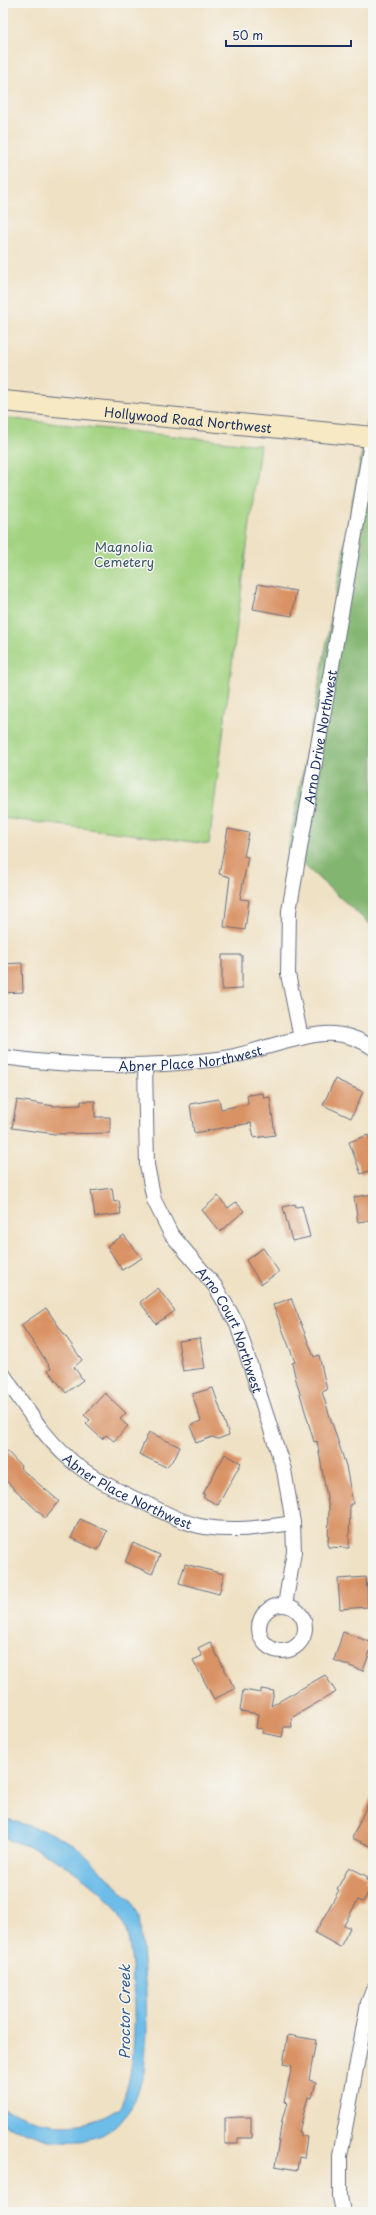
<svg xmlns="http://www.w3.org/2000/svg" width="376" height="2215" viewBox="0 0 376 2215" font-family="'Playpen Sans',sans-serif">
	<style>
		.green { fill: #a3d381; stroke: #5f8170 }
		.forest { fill: #82b56f; stroke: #4e7266 }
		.water { fill: #6dbde8; stroke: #4476a3 }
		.building { fill: #d99263 }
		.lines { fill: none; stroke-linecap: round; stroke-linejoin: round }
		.street-casing { stroke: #656d82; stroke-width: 16 }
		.secondary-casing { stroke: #656d82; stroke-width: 22 }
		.street { stroke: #fff; stroke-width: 14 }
		.secondary { stroke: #f6e9c3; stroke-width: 20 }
		.labels { text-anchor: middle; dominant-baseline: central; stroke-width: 3; stroke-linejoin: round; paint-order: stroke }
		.street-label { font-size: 13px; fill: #1b2f5e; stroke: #f6f6f2 }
		.park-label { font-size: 13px; fill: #3d5867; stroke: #f6f6f2 }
		.water-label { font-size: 14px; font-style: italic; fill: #345a87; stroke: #f6f6f2 }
	</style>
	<rect width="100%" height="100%" fill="#f6f6f2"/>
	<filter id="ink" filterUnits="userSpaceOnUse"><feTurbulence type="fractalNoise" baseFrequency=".025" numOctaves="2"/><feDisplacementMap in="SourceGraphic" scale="8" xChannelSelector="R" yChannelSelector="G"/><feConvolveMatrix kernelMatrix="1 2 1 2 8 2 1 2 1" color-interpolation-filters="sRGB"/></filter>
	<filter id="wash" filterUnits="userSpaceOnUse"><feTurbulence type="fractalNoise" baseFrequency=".012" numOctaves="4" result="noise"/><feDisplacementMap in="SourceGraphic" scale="16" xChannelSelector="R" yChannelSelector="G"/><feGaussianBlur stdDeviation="0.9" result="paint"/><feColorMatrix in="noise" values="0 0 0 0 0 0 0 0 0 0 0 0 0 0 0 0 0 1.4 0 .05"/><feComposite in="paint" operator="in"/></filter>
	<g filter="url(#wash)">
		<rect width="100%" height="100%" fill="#efe1c4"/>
		<path class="green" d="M3,418L260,445L209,844L3,818Z"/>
		<path class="forest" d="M371,403H373V927L288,851Z"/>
		<path class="water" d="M3,1818L46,1831L75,1845L131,1900L139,1916L146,1993L147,2032L144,2072L137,2095L129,2112L118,2125L102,2135L82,2141H52L3,2125V2109C13,2112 22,2116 32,2120C61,2129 97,2126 120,2107C133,2081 135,2037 134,2008C133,1982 133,1953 125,1927C114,1894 67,1865 38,1850C27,1845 14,1842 3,1838Z"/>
		<g id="blocks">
			<path class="building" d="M258,584L296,591L292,616L253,609Z
				M228,829L249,833L244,856L248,857L240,899L249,900L245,930L224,927L230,877L219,874Z
				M222,955H242V989L222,990Z
				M22,963L23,992L3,993V964Z
				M335,1079L363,1092L351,1118L323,1105Z
				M263,1093L264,1098L270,1097L275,1135L254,1138L251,1123L194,1133L190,1104L219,1099L221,1109L248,1104L247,1095Z
				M17,1100L54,1106L81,1105V1101H95V1117H110V1133L55,1134L12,1128Z
				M368,1135L373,1147V1169L361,1174L349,1142Z
				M112,1188L114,1202L119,1201L121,1214L95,1217L91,1191Z
				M373,1194V1220L358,1222L354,1197Z
				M218,1196L228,1208L236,1202L244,1211L220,1232L202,1210Z
				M295,1204L296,1207L302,1206L310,1237L292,1241L283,1207Z
				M124,1235L142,1258L122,1270L107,1246Z
				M263,1248L279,1272L261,1284L246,1260Z
				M158,1288L175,1311L156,1324L140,1302Z
				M291,1298L314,1357L319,1355L327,1390L322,1392L346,1466L353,1504H350L349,1548L328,1547L329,1509L317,1441L314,1442L296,1380L292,1363L295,1362L273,1305Z
				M46,1308L82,1360L74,1367L83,1380L66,1393L48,1370L51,1368L21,1325Z
				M200,1338L205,1368L183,1371L178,1341Z
				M213,1388L229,1435L218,1439L212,1437L196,1443L191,1425L201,1421L192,1394Z
				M105,1393L126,1413L120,1419L128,1426L114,1441L106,1435L102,1439L86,1424L90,1420L84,1415Z
				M149,1432L180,1447L175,1458L166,1467L139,1454Z
				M3,1447L21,1466L20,1468L59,1501L45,1518L3,1478Z
				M225,1454L241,1463L218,1505L203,1497L205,1495L203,1494Z
				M80,1519L107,1531L98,1550L71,1538Z
				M133,1543L160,1555L152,1574L125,1562Z
				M185,1564L224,1574L219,1594L179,1583Z
				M366,1577L368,1607L340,1609L338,1579Z
				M343,1632L373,1643L363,1671L334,1660Z
				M210,1642L235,1689L214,1699L193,1660L202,1656L198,1648Z
				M325,1675L336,1692L291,1718L292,1727H284L282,1737L262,1733L263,1729L256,1728L258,1714L240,1711L243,1690L261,1693V1689L274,1691L271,1706Z
				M373,1793V1847L352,1838Z
				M349,1867L368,1877L366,1880L373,1884L363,1902L358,1900L344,1925L350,1928L340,1947L315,1933L339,1890L337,1889Z
				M288,2035L316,2040L309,2080L316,2082L312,2098L308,2097L299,2132H301V2136L307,2137L304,2158L299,2157L297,2170L275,2166L282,2120L287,2103L284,2102L292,2066L283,2064Z
				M240,2117H251V2138H238V2144H225V2118Z"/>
		</g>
	</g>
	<g filter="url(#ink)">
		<use href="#blocks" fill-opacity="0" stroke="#656d82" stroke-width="1"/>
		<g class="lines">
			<g class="street-casing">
				<g id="street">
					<path id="s1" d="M301,1038L288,974L289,911L372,437"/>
					<path id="s2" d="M3,1057C73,1067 147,1068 218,1059C254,1054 288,1037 324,1034C341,1032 360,1039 373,1048"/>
					<path id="s3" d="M145,1065L147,1165L154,1200L171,1234L215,1286L237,1324L284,1470L293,1523L294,1552L285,1605"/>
					<path id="s4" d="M3,1374C26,1408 48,1445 82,1469C103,1484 126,1495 149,1505C167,1514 186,1524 205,1527C235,1532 264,1527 293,1523"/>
					<circle cx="282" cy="1628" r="23"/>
					<path d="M343,2212L340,2197V2156L368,2003L373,1990"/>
				</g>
			</g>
			<g class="secondary-casing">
				<g id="secondary">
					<path id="s5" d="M3,401L373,437"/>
				</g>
			</g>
			<use href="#street" class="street"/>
			<use href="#secondary" class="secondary"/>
		</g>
	</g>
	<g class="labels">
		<g class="street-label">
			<text stroke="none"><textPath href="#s5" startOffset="186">Hollywood Road Northwest</textPath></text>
			<text stroke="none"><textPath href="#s1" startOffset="305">Arno Drive Northwest</textPath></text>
			<text stroke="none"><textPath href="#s2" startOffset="188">Abner Place Northwest</textPath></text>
			<text stroke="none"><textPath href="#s3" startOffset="288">Arno Court Northwest</textPath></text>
			<text stroke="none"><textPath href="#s4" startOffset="175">Abner Place Northwest</textPath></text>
		</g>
		<g class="park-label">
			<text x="124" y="546">Magnolia<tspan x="124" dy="15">Cemetery</tspan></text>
		</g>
		<g class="water-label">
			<text transform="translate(124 2012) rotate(-90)">Proctor Creek</text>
		</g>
	</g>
	<rect width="376" height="2215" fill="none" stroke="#f6f6f2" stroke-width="16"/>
	<path d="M226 40v6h125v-6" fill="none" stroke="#1b2f5e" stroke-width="2"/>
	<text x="232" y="40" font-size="12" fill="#1b2f5e" stroke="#f6f6f2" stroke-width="3" paint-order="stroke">50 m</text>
</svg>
